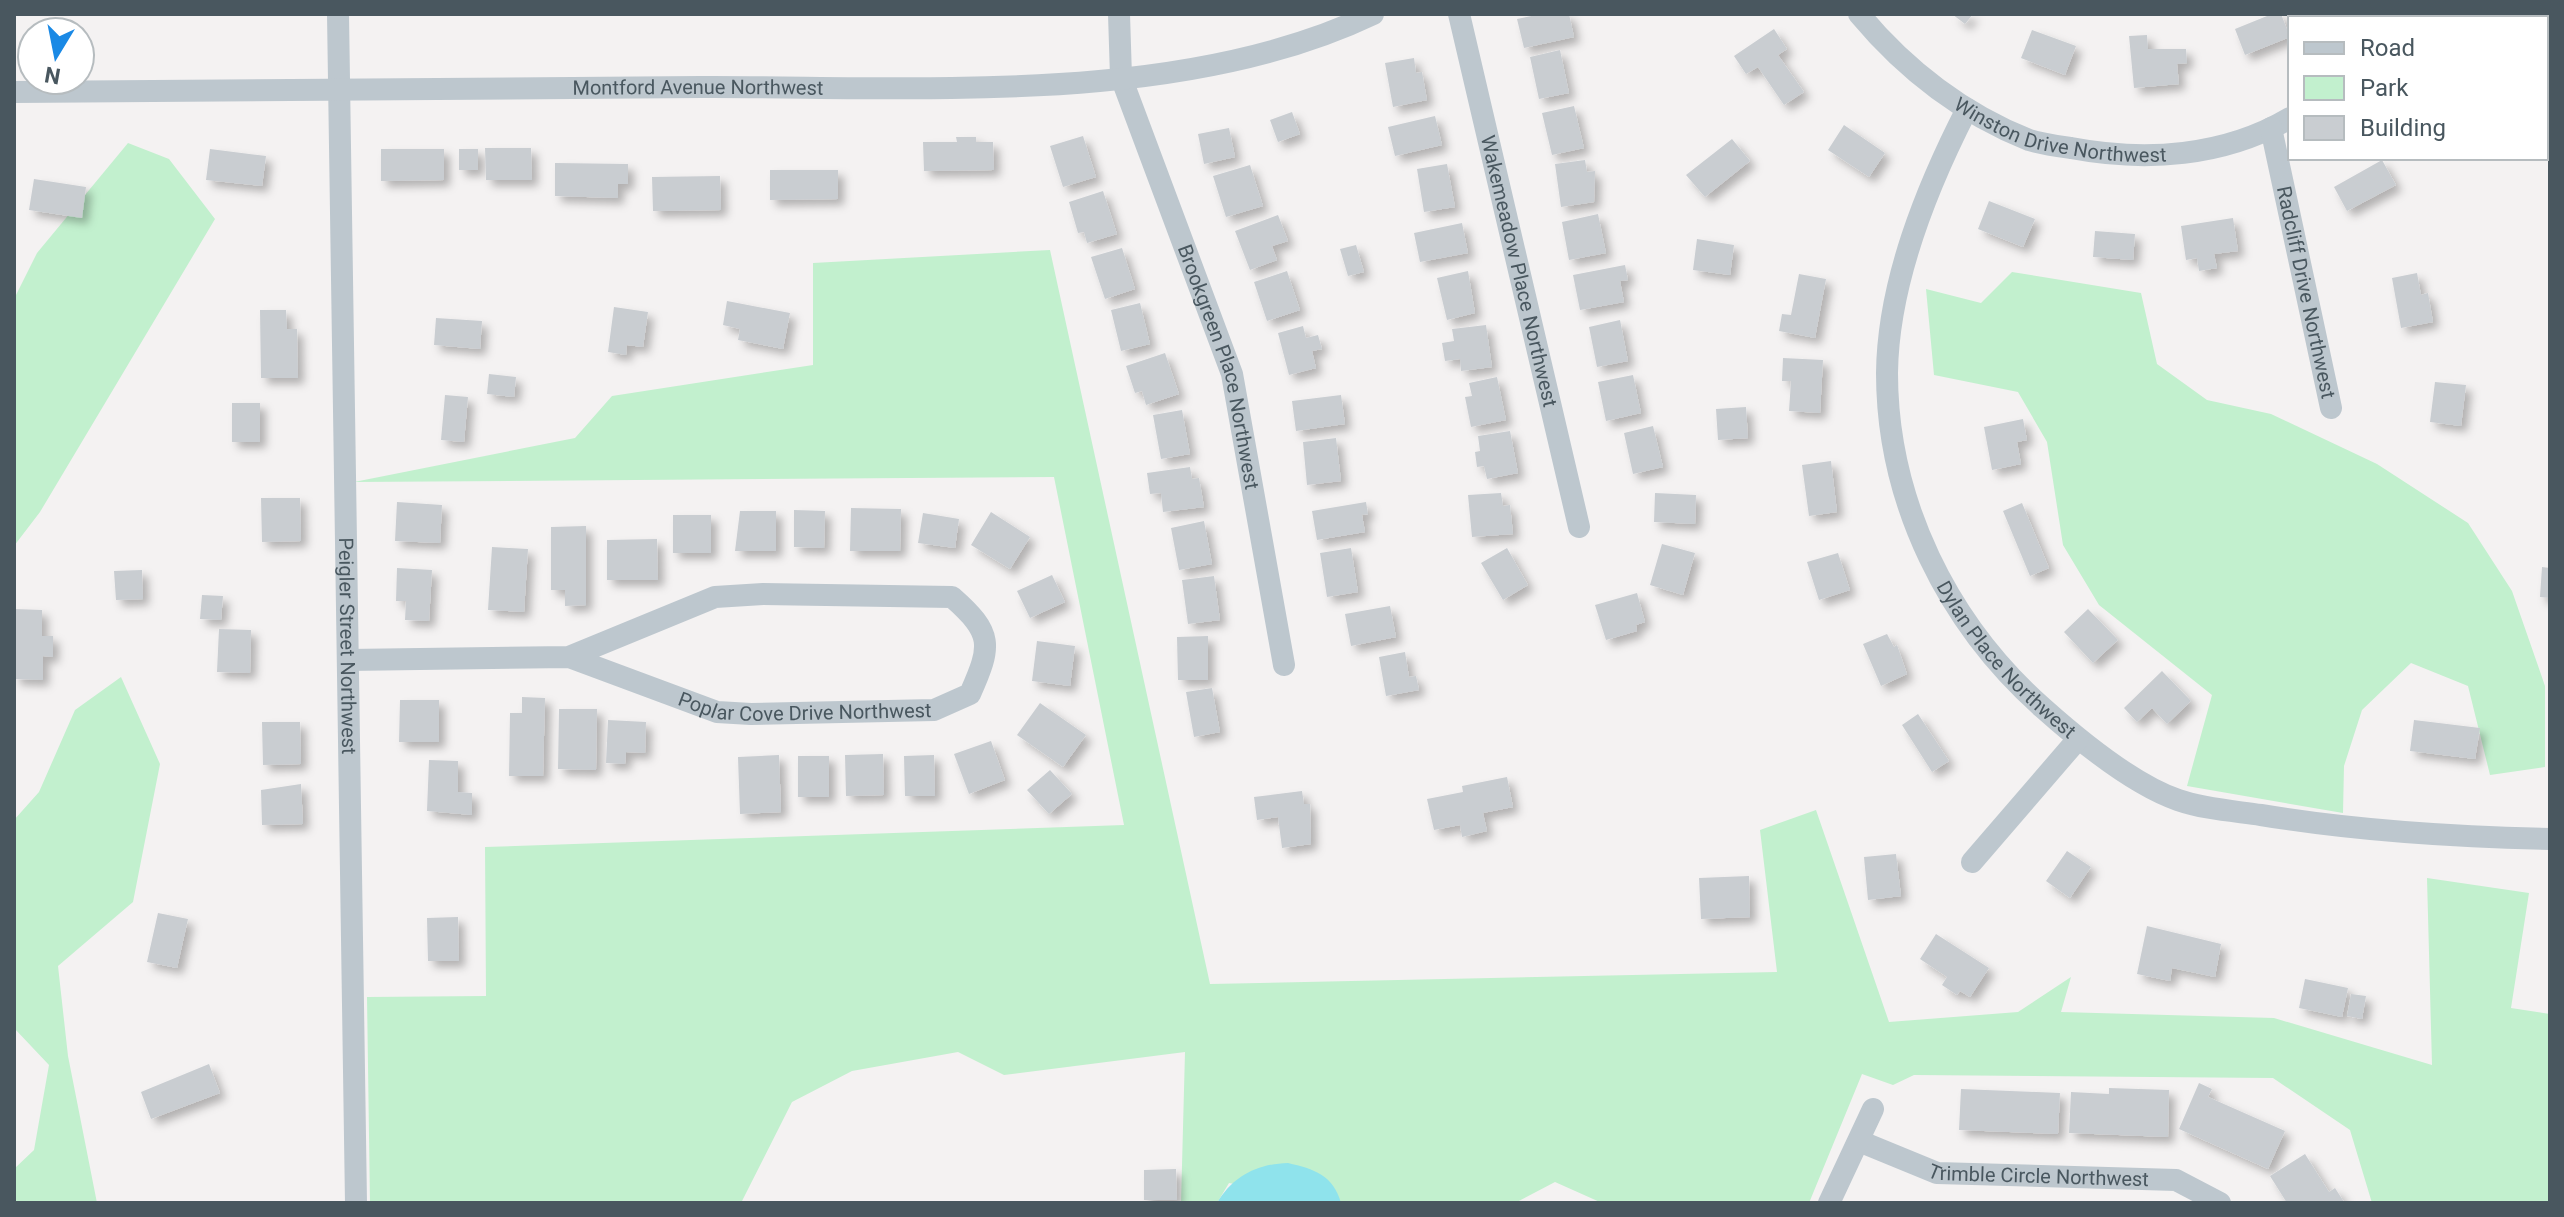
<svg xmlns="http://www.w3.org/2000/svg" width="2564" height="1217" viewBox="0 0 2564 1217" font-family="Roboto,sans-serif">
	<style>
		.green { fill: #c2f0ce }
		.water { fill: #8fe3ec }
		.building { fill: #c9cdd1; filter: url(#shadow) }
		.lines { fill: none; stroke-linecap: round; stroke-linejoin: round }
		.minor { stroke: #bdc7ce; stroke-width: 22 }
		.labels { text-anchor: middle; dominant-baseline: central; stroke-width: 7; stroke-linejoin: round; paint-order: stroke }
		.street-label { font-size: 20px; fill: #49575f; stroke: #fff }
	</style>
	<defs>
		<filter id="shadow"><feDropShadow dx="6" dy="6" stdDeviation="4" flood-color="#0004"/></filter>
	</defs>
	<rect width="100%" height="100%" fill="#f4f2f2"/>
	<path class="green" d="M128,143L169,159L215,219L40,512L14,546V299L37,253Z
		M1050,250L1210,984L1777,972L1760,830L1816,810L1889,1022L2018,1012L2071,977L2061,1012L2274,1018L2432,1065L2427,878L2529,893L2511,1008L2550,1014V1203H2372L2350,1130L2273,1078L1914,1075L1893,1085L1862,1074L1809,1203H1602L1555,1182L1515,1203H1337L1229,1183L1217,1203H1181L1185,1052L1004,1075L958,1052L852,1071L792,1102L741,1203H370L367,997L486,996L485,847L1124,825L1054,477L354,482L575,438L612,396L813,365V263Z
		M2012,272L2141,293L2157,364L2207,400L2271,414L2377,464L2468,523L2512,591L2545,686V767L2490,775L2468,686L2411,663L2362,710L2344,766L2343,813L2187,786L2212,695L2099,605L2063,545L2047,442L2018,392L1934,375L1926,289L1981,303Z
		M121,677L160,764L133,902L58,966L68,1056L97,1203H14V1169L34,1150L49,1065L14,1028V820L39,792L75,710Z"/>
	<path class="water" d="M1288,1163C1314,1169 1333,1175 1341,1203H1217C1233,1176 1257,1164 1288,1163Z"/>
	<path class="building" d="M1541,14H1569L1574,37L1524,48L1517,19Z
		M1952,14H1973L1965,24Z
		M2272,14H2281L2290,37L2245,55L2235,29Z
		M1774,29L1787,49L1778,55L1804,92L1784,105L1758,67L1746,74L1734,56Z
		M2032,30L2076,46L2065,75L2021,58Z
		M2147,35L2148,49H2186L2187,63L2177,64L2179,84L2134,88L2129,36Z
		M2550,36V69L2546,73V40Z
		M1560,50L1569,93L1539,99L1530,57Z
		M1414,58L1416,73L1422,72L1427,100L1393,107L1385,63Z
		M1574,106L1584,148L1552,155L1542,113Z
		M1292,112L1300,134L1278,142L1270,120Z
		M1435,116L1442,145L1395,156L1388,127Z
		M1844,125L1885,153L1869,177L1828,150Z
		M1229,128L1235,157L1204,164L1198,134Z
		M1083,136L1096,177L1063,187L1050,146Z
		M956,137H976V142H993L994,170L924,171L923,142H957Z
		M1732,139L1750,161L1705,197L1686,175Z
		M485,148H531L532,180H486Z
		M210,149L266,156L262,186L206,180Z
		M381,149H444V180L381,181Z
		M459,149H478V170H459Z
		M1585,160L1587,172L1595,171L1594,202L1561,207L1555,164Z
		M2382,160L2396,185L2347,211L2334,187Z
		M555,163L628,164V184H618V198L555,196Z
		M1447,164L1455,207L1424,212L1417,169Z
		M1250,165L1263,206L1226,217L1213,176Z
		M770,170H838V199L770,200Z
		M720,176L721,210L653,211L652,177Z
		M34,179L86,187L82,218L29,210Z
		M1103,191L1117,234L1087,243L1084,232L1078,233L1069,202Z
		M1989,201L2035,219L2023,247L1978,229Z
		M1598,214L1606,253L1569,260L1562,222Z
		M1278,215L1288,241L1272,246L1277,260L1250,270L1235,231Z
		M2233,218L2238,251L2214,254L2217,268L2199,271L2197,258L2186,260L2181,226Z
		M1462,223L1468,253L1420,262L1414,233Z
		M2095,231L2135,234L2133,260L2093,257Z
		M1697,239L1734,245L1730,275L1693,270Z
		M1356,245L1364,272L1348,276L1340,249Z
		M1122,248L1135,289L1105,299L1091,257Z
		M1625,265L1628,280L1620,281L1624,302L1580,310L1573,275Z
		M1287,271L1300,310L1267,321L1254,282Z
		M1468,271L1475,313L1447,320L1437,278Z
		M2417,273L2421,295L2428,293L2433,322L2401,328L2392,278Z
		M1799,274L1826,279L1815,338L1779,331L1782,314L1791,315Z
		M727,301L790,313L783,349L738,340L740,329L723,325Z
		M1140,303L1150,344L1121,351L1111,310Z
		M614,307L648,312L643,347L627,345L626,355L608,352Z
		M260,310H286L287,329H297L298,378H261Z
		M436,318L482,321L480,349L434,345Z
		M1620,320L1628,361L1597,367L1589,327Z
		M1486,325L1492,367L1461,371L1460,359L1445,361L1442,343L1454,341L1452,329Z
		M1303,326L1306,338L1318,335L1322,349L1312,351L1316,368L1289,375L1278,333Z
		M1165,353L1179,394L1146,405L1142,391L1135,393L1126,366Z
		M1783,358L1823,360L1820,413L1789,411L1791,381H1782Z
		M489,374L516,377L514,397L487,394Z
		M1633,375L1641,413L1606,421L1598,382Z
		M1497,377L1506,420L1471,427L1465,397L1472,396L1469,383Z
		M2435,382L2466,385L2461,426L2430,422Z
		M445,395L468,397L464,442L441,440Z
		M1341,395L1345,424L1296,431L1292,401Z
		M232,403H260V442H232Z
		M1746,407L1748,438L1718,440L1716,409Z
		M1182,410L1190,454L1161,459L1153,415Z
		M2023,419L2027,440L2017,442L2021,464L1992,470L1984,427Z
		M1653,426L1663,467L1633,474L1624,433Z
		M1510,431L1518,473L1487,479L1484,466L1477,467L1475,452L1480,451L1478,436Z
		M1336,438L1341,481L1307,485L1303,442Z
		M1831,461L1837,512L1809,516L1802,465Z
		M1190,467L1192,479L1199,478L1204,507L1163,512L1161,493L1150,494L1147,473Z
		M1501,493L1503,506L1510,505L1513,534L1472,537L1468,495Z
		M1655,493L1696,495L1695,524L1654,522Z
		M261,498H300L301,541L262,542Z
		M397,502L442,505L440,543L395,541Z
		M1366,502L1368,514L1362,515L1365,532L1317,540L1312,511Z
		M2022,503L2049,568L2030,576L2003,511Z
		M851,508L901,509L900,551H850Z
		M794,510L825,511L824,548L794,547Z
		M740,511H776V551H735Z
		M991,512L1030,537L1010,569L971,545Z
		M923,513L959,519L955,548L918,543Z
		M673,515H711V553H673Z
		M1204,521L1212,564L1179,570L1171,528Z
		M586,526V605L565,606V590H551V527Z
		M657,539L658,580H607V540Z
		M1662,544L1695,553L1683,595L1650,585Z
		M492,547L528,549L524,612L488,610Z
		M1351,548L1358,592L1327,597L1320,553Z
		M1507,548L1528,585L1503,600L1481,563Z
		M1838,553L1850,590L1819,600L1807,562Z
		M2542,567L2550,568V598L2540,597Z
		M397,568L432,570L429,621L405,620L406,601H396Z
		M142,570L143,599L116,600L114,571Z
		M1052,575L1065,602L1030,618L1017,591Z
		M1214,576L1220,620L1188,624L1182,580Z
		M1637,593L1645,622L1636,625L1637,631L1606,640L1595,605Z
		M202,595L223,596L221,620L200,619Z
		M1390,606L1396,637L1351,646L1345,614Z
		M14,609L42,610V636H53V657L43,656V680L14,679Z
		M2088,609L2118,640L2093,663L2064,632Z
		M219,629L251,630L250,673L217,672Z
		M1887,634L1894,647L1897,645L1907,674L1881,686L1863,644Z
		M1208,636V680H1178L1177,637Z
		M1037,641L1075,646L1070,686L1032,681Z
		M1405,652L1409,677L1416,676L1419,690L1386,696L1379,657Z
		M2162,671L2191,701L2167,724L2152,708L2137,722L2124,708Z
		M1212,688L1220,732L1194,737L1186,692Z
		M522,697L545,698L543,776H509L510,713H522Z
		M400,700H439V742H399Z
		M1040,703L1086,735L1063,767L1017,735Z
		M559,709H597L596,770L558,769Z
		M1918,714L1949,761L1932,772L1902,725Z
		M608,720L646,722L645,753L626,752L625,764L606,763Z
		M2414,720L2480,728L2475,759L2410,751Z
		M262,722H300L301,764L263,765Z
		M991,741L1005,780L969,794L954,754Z
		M883,754L884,795L846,796L845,755Z
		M779,755L781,812L740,814L738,757Z
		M934,755L935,796H905L904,756Z
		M798,756H829V797H798Z
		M429,760L458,761V792L472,793V815L427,811Z
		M1050,770L1072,794L1049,814L1027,790Z
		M1507,777L1513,807L1483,813L1487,831L1462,837L1460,825L1434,830L1427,799L1463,792L1462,786Z
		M301,784L303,824L262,825L261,790Z
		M1302,791L1304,804H1310L1311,844L1282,848L1278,817L1257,820L1254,797Z
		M2067,851L2091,867L2070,898L2046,881Z
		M1896,854L1901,896L1868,900L1864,857Z
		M1749,876L1750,917L1701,919L1699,878Z
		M158,913L188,919L177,968L147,962Z
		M458,917L459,961H428L427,918Z
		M2147,926L2221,944L2215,977L2172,968L2170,981L2137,974Z
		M1936,934L1989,968L1970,997L1960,991L1957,995L1942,985L1947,977L1920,959Z
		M2305,979L2348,988L2342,1017L2299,1008Z
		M2351,994L2366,996L2362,1019L2347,1016Z
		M209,1064L220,1093L151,1119L141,1092Z
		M2199,1083L2212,1089L2208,1097L2285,1131L2268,1169L2179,1129Z
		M2109,1088L2169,1090L2168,1137L2069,1133L2071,1092L2109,1094Z
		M1961,1089L2060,1093L2058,1134L1959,1130Z
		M2305,1154L2329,1192L2335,1188L2344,1202L2287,1203L2270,1176Z
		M1176,1169L1177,1200H1144V1170Z"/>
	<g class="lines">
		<g class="minor">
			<path id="s1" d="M338,14L356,1203"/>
			<path id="s2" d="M1119,14L1121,77L1232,374L1284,665"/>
			<path id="s3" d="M1459,14L1579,527"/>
			<path id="s4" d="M1859,14C1905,69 1961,113 2029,140C2042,144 2057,146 2071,148C2145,162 2224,157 2290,118"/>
			<path d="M2433,18L2438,14"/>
			<path id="s5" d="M14,92C243,90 472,88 701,87C913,86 1179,107 1373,14"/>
			<path id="s6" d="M1967,109C1926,189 1888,283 1887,373C1887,502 1948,624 2043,708C2080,741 2132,784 2178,800C2204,809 2234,811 2261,815C2357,831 2453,837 2550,839"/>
			<path id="s7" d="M2271,128L2331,408"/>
			<path id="s8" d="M348,660L569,657L717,712L751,714L934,710L970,694C992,645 993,633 952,597L763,594L715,597L569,657"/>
			<path d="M1972,862L2078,739"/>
			<path id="s9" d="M1859,1141L1937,1173L2176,1180L2220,1203"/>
			<path d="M1829,1203L1873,1109"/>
		</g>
	</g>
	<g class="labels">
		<g class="street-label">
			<text stroke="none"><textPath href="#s5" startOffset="684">Montford Avenue Northwest</textPath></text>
			<text stroke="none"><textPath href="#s4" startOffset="242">Winston Drive Northwest</textPath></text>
			<text stroke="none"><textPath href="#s3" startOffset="264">Wakemeadow Place Northwest</textPath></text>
			<text stroke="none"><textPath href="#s7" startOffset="168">Radcliff Drive Northwest</textPath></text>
			<text stroke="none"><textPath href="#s2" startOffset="370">Brookgreen Place Northwest</textPath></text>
			<text stroke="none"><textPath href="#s1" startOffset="632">Peigler Street Northwest</textPath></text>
			<text stroke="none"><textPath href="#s6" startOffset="598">Dylan Place Northwest</textPath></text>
			<text stroke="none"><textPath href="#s8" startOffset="466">Poplar Cove Drive Northwest</textPath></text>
			<text stroke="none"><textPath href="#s9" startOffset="186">Trimble Circle Northwest</textPath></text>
		</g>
	</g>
	<rect width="2564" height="1217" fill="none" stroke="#49575f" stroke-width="32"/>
	<rect x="2288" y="16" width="260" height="144" fill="#ffffff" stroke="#b6bcbf" stroke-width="2"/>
	<rect x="2304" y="42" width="40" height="12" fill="#bdc7ce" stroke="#b6bcbf" stroke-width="2"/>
	<text x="2360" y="56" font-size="24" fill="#49575f">Road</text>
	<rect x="2304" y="76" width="40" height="24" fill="#c2f0ce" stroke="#b6bcbf" stroke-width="2"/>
	<text x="2360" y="96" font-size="24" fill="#49575f">Park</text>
	<rect x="2304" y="116" width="40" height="24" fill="#c9cdd1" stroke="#b6bcbf" stroke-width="2"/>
	<text x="2360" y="136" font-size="24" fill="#49575f">Building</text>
	<g transform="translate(56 56) rotate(190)"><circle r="38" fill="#ffffff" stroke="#b6bcbf" stroke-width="2"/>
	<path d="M0-6L14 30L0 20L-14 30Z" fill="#1a89e5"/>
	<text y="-12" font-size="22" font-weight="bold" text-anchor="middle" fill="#49575f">N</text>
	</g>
</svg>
